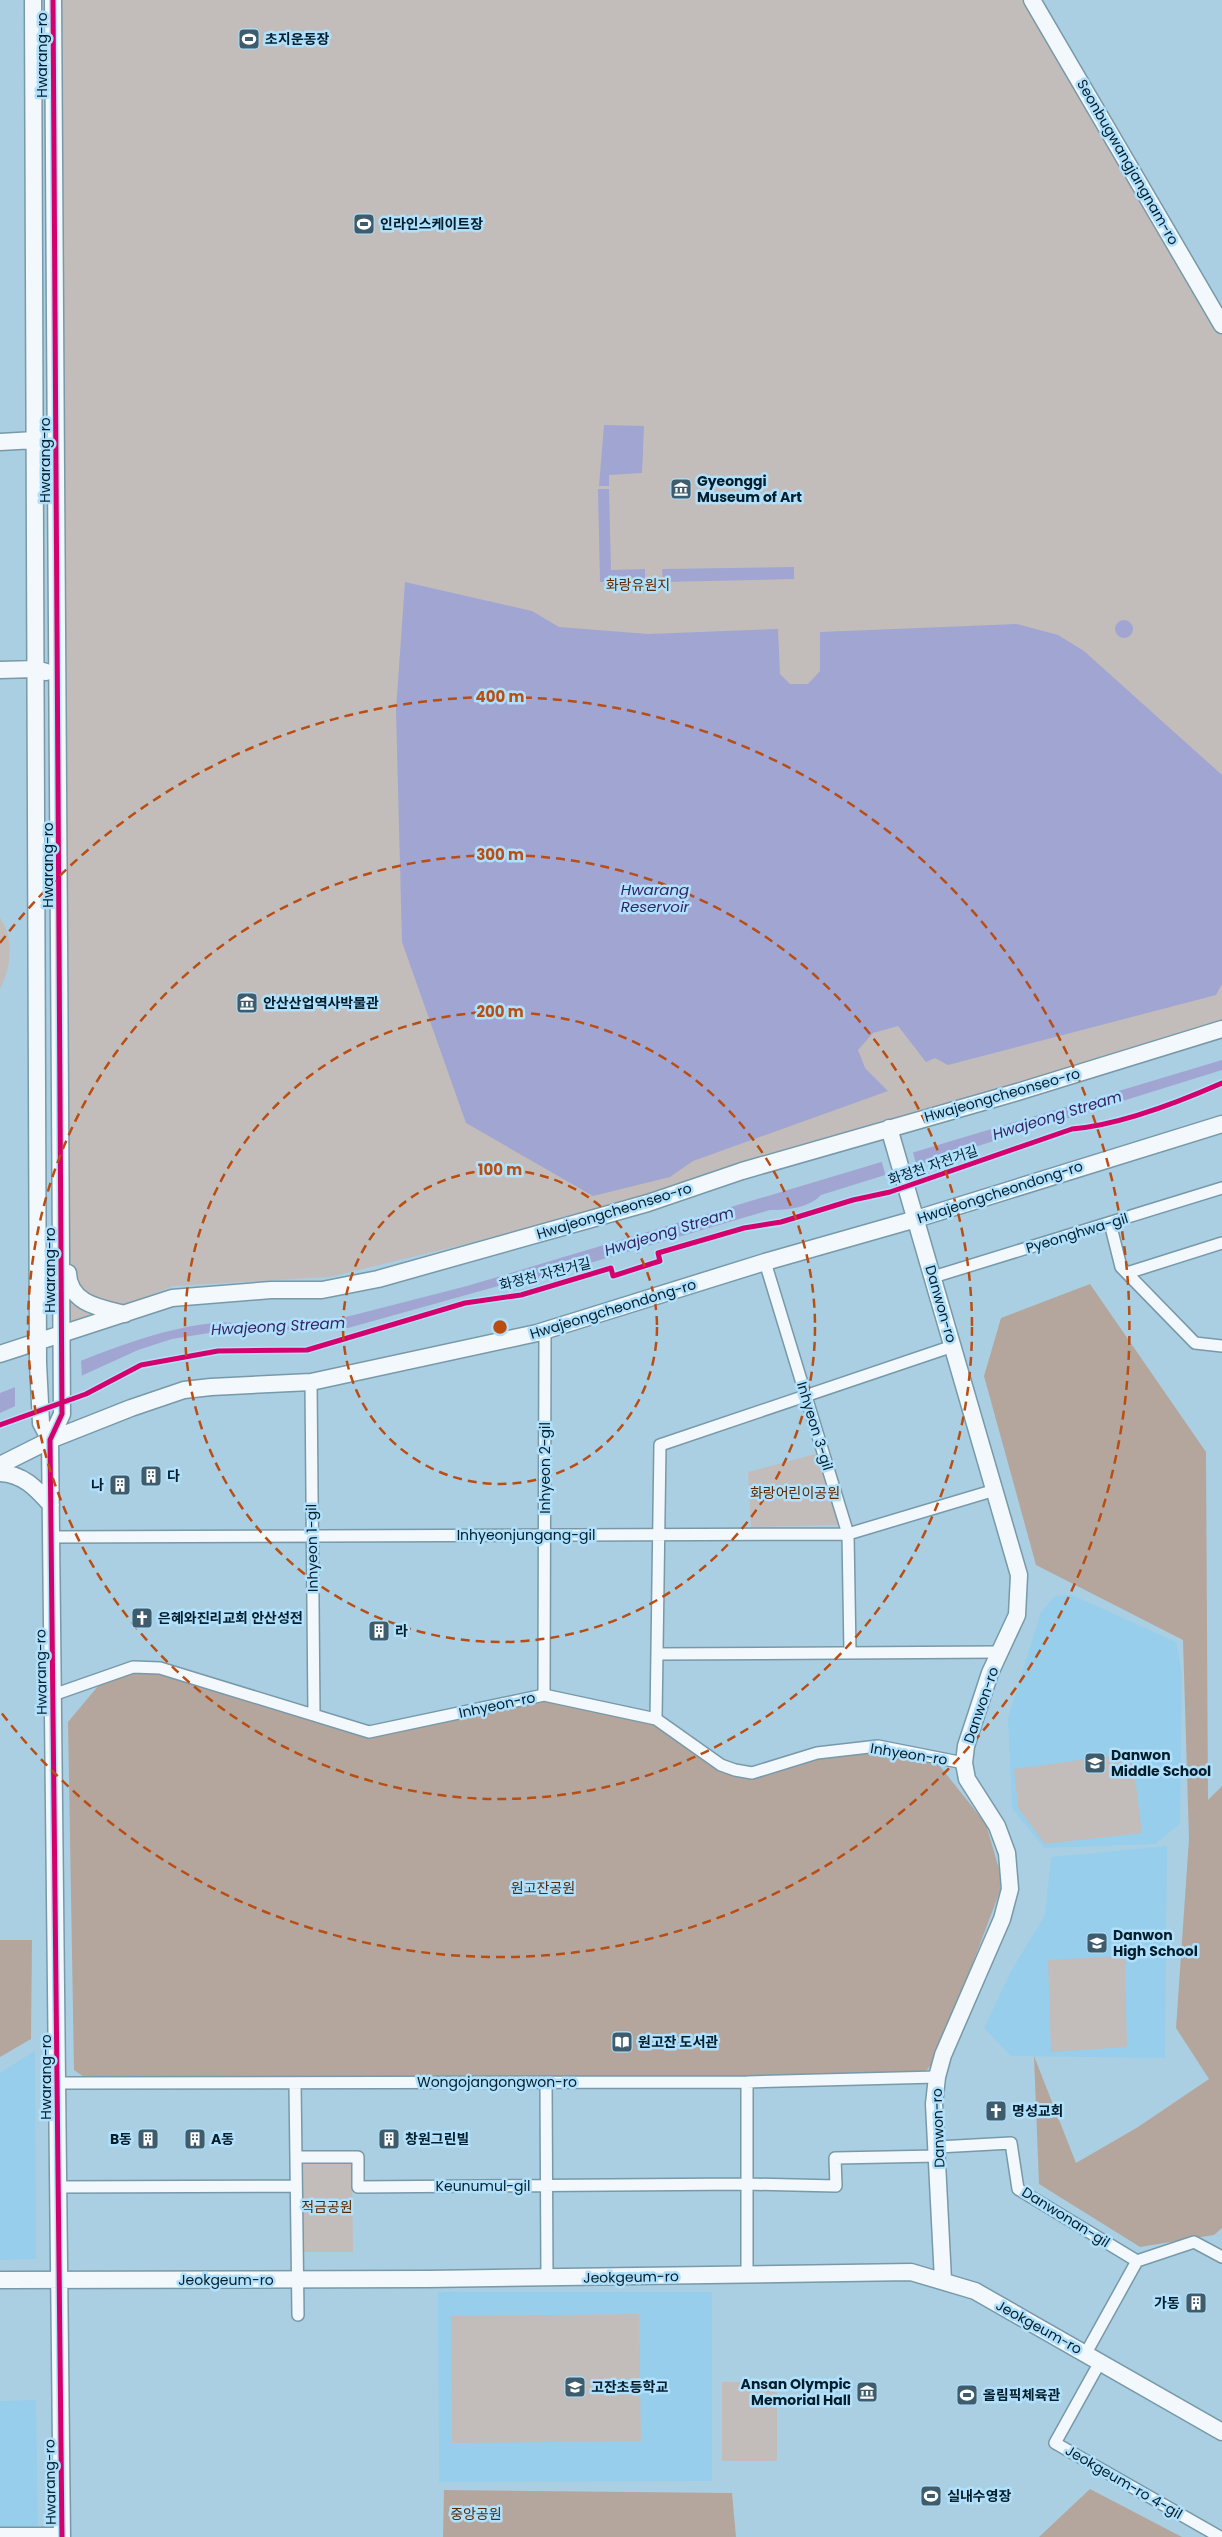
<svg xmlns="http://www.w3.org/2000/svg" width="1222" height="2537" viewBox="0 0 1222 2537" font-family="Poppins,'Noto Sans KR',sans-serif">
	<style>
		.built { fill: #96ceec }
		.green { fill: #c2bdba }
		.forest { fill: #b4a69d }
		.water { fill: #a1a5d2 }
		.pier { fill: #abcfe2 }
		.lines { fill: none; stroke-linecap: round; stroke-linejoin: round }
		.street-casing { stroke: #7799a9; stroke-width: 14 }
		.secondary-casing { stroke: #7799a9; stroke-width: 19 }
		.street { stroke: #f2f8fb; stroke-width: 11 }
		.secondary { stroke: #f2f8fb; stroke-width: 16 }
		.cycleway-casing { stroke: #b0e0fb; stroke-width: 8 }
		.cycleway { stroke: #d6006c; stroke-width: 5 }
		.ring { fill: none; stroke: #ba4d12; stroke-width: 2.5; stroke-dasharray: 9 6 }
		.labels { text-anchor: middle; dominant-baseline: central; stroke-width: 5; stroke-linejoin: round; paint-order: stroke }
		.poi-label { font-size: 14px; font-weight: bold; fill: #031e2b; stroke: #b0e0fb; text-anchor: start }
		.street-label { font-size: 14px; fill: #031e2b; stroke: #b0e0fb }
		.park-label { font-size: 14px; fill: #5b2900; stroke: #b0e0fb }
		.water-label { font-size: 15px; font-style: italic; fill: #362264; stroke: #b0e0fb }
		.centre { fill: #ba4d12; stroke: #b0e0fb; stroke-width: 2.5 }
		.ring-label { font-size: 15px; text-anchor: middle; font-weight: bold; fill: #ba4d12; stroke: #b0e0fb; stroke-width: 5; stroke-linejoin: round; paint-order: stroke }
	</style>
	<rect width="100%" height="100%" fill="#abcfe2"/>
	<path class="built" d="M1072,1595L1176,1642L1182,1674L1180,1824L1155,1844L1044,1848L1012,1808L1008,1718L1041,1612L1055,1596Z
		M1167,1846L1165,2058L1011,2056L984,2028L1011,1971L1045,1915L1051,1857Z
		M35,2051L36,2259L0,2260V2073Z
		M438,2292H712V2481L439,2482Z
		M36,2400L38,2537H0V2401Z"/>
	<path class="green" d="M61,0H1023L1222,336V1021L585,1215L330,1277L173,1286L54,1335Z
		M0,918C15,939 11,968 0,989Z
		M819,1453L838,1525L751,1527L748,1472Z
		M1132,1753L1142,1833L1045,1844L1018,1808L1014,1769Z
		M1125,1956L1127,2047L1051,2052L1048,1960Z
		M352,2162L353,2252H302L301,2163Z
		M639,2314L641,2441L452,2443L451,2316Z
		M722,2382H777V2461H722Z"/>
	<path class="forest" d="M1090,1284L1206,1452L1208,1800L1222,1786V2228L1214,2235L1140,2247L1039,2184L1034,2056L1076,2163L1138,2127L1209,2079L1176,2028L1189,1839L1183,1640L1036,1565L984,1376L1001,1318Z
		M152,1661L176,1671L367,1727L532,1694L655,1716L718,1762L752,1770L820,1746L857,1747L935,1760L986,1824L1001,1876L1000,1891L937,2058L920,2078L87,2079L74,2070L68,1722L104,1679Z
		M0,1940H32L31,2039L0,2057Z
		M1090,2489L1182,2537H1039Z
		M444,2490L732,2493L736,2537H443Z"/>
	<path class="water" d="M604,425L644,426L642,473L609,475V486H599Z
		M598,489H609L611,570L645,569V581L600,582Z
		M794,567V579L663,582L662,569Z
		M405,582L532,611L559,627L648,634L778,629L780,674L790,684H808L820,671V632L1017,624L1058,635L1084,651L1222,775V984L1216,995L948,1065L935,1058L926,1062L898,1026L873,1033L858,1050L865,1068L888,1091L693,1161L670,1177L593,1196L466,1123L402,942L396,710Z
		M1115 629a9 9 0 1 1 18 0a9 9 0 1 1-18 0Z
		M1222,1060V1070L821,1195C809,1208 787,1210 770,1210L539,1278L523,1279L348,1328L215,1332L172,1339L138,1350L0,1413V1393C64,1369 146,1329 214,1323C254,1320 310,1336 346,1317L467,1286Z"/>
	<path class="pier" d="M912,1149L917,1167L886,1177L881,1159Z
		M81,1359L82,1379L15,1411V1385Z"/>
	<g class="lines">
		<g class="street-casing">
			<path id="street" d="M1110,1223L1121,1267L1195,1343L1222,1346
				M765,1262L848,1534L850,1653
				M1127,1273L1222,1243
				M933,1277L1222,1188
				M311,1382L314,1715
				M51,1537L848,1534L995,1490
				M657,1654L1000,1652
				M53,1695L133,1667L160,1668L369,1732L544,1695L656,1719L721,1765L735,1770L752,1773L817,1753L878,1746L964,1763
				M544,1695L545,1330
				M656,1719L660,1445L953,1346
				M546,2082L547,2278
				M747,2082V2276
				M57,2083L747,2082L937,2077
				M295,2083L298,2315
				M938,2147L1011,2143L1018,2189L1137,2261L1194,2242L1222,2257
				M296,2157H358V2187L747,2184L836,2186L835,2158L938,2156
				M57,2187L296,2186
				M1086,2353L1137,2261
				M1100,2362L1055,2443L1220,2537"/>
		</g>
		<g class="secondary-casing">
			<path id="secondary" d="M33,0L38,1363L41,1423L50,1440
				M53,0L62,1414L50,1440L62,2537
				M1032,0L1222,325
				M0,442L35,440
				M0,670L36,669L46,672
				M889,1128L1019,1575L1017,1615L990,1673L966,1746L964,1763L967,1779L997,1826L1007,1853L1010,1889L1002,1919L943,2055L937,2077L934,2104L943,2280
				M68,1273C69,1304 101,1308 125,1314
				M0,1354L172,1298L271,1290H322L378,1279L648,1203L742,1171L1014,1093L1222,1029
				M0,1465L50,1440L131,1408L184,1390L211,1387L311,1382L537,1333L765,1262L916,1219L1222,1124
				M0,1473C23,1474 36,1488 51,1505
				M0,2280L428,2279L911,2272L975,2291L1222,2432
				M0,2536H62"/>
		</g>
		<use href="#street" class="street"/>
		<use href="#secondary" class="secondary"/>
		<g class="cycleway-casing">
			<path id="cycleway" d="M53,0L62,1414L50,1440L62,2537
				M0,1425L86,1394L141,1365L218,1351L307,1350L465,1303L521,1295L611,1268L613,1276L660,1261L658,1253L744,1228L781,1222L853,1200L890,1192L1072,1129C1118,1125 1179,1102 1222,1083"/>
		</g>
		<use href="#cycleway" class="cycleway"/>
	</g>
	<g class="ring">
		<circle cx="500" cy="1327" r="157"/>
		<circle cx="500" cy="1327" r="315"/>
		<circle cx="500" cy="1327" r="472"/>
		<path d="M0 943A630 630 0 1 1 0 1711"/>
	</g>
	<defs>
		<g id="stadium-square" transform="scale(1.125)"><rect x="-9" y="-9" width="18" height="18" rx="4" fill="#3e5c6b" stroke="#b0e0fb"/><path d="M0-5a6.5 5 0 1 0 0 10a6.5 5 0 1 0 0-10ZM-3.5-1.8h7v3.6h-7Z" fill="#fff"/></g>
		<g id="museum-square" transform="scale(1.125)"><rect x="-9" y="-9" width="18" height="18" rx="4" fill="#3e5c6b" stroke="#b0e0fb"/><path d="M0-6L6-3V-2H-6V-3ZM-5-1h2V3h-2ZM-1-1h2V3h-2ZM3-1h2V3H3ZM-6 4H6V6H-6Z" fill="#fff"/></g>
		<g id="building-square" transform="scale(1.125)"><rect x="-9" y="-9" width="18" height="18" rx="4" fill="#3e5c6b" stroke="#b0e0fb"/><path d="M-4-6H4V6H1V3H-1V6H-4ZM-2.5-4.3h1.7v1.8h-1.7ZM.8-4.3h1.7v1.8H.8ZM-2.5-1h1.7V.8h-1.7ZM.8-1h1.7V.8H.8Z" fill="#fff"/></g>
		<g id="church-square" transform="scale(1.125)"><rect x="-9" y="-9" width="18" height="18" rx="4" fill="#3e5c6b" stroke="#b0e0fb"/><path d="M-1.2-6h2.4v3.5h3.3v2.4h-3.3V6h-2.4V-.1h-3.3v-2.4h3.3Z" fill="#fff"/></g>
		<g id="school-square" transform="scale(1.125)"><rect x="-9" y="-9" width="18" height="18" rx="4" fill="#3e5c6b" stroke="#b0e0fb"/><path d="M0-5L7-2L0 1L-7-2ZM-4 1L0 2.5L4 1V4Q0 6-4 4Z" fill="#fff"/></g>
		<g id="library-square" transform="scale(1.125)"><rect x="-9" y="-9" width="18" height="18" rx="4" fill="#3e5c6b" stroke="#b0e0fb"/><path d="M-6-4Q-3-5.5-.7-3.5V5Q-3 3-6 4ZM6-4Q3-5.5 .7-3.5V5Q3 3 6 4Z" fill="#fff"/></g>
	</defs>
	<g fill-rule="evenodd">
		<use href="#stadium-square" x="249" y="39"/>
		<use href="#stadium-square" x="364" y="224"/>
		<use href="#museum-square" x="681" y="489"/>
		<use href="#museum-square" x="247" y="1003"/>
		<use href="#building-square" x="151" y="1476"/>
		<use href="#building-square" x="120" y="1485"/>
		<use href="#church-square" x="142" y="1618"/>
		<use href="#building-square" x="379" y="1631"/>
		<use href="#school-square" x="1095" y="1763"/>
		<use href="#school-square" x="1097" y="1943"/>
		<use href="#library-square" x="622" y="2042"/>
		<use href="#church-square" x="996" y="2111"/>
		<use href="#building-square" x="148" y="2139"/>
		<use href="#building-square" x="195" y="2139"/>
		<use href="#building-square" x="389" y="2139"/>
		<use href="#building-square" x="1196" y="2303"/>
		<use href="#school-square" x="575" y="2387"/>
		<use href="#museum-square" x="867" y="2392"/>
		<use href="#stadium-square" x="967" y="2395"/>
		<use href="#stadium-square" x="931" y="2496"/>
	</g>
	<g class="labels">
		<g class="poi-label">
			<text x="265" y="39">초지운동장</text>
			<text x="380" y="224">인라인스케이트장</text>
			<text x="697" y="481">Gyeonggi<tspan x="697" dy="16">Museum of Art</tspan></text>
			<text x="263" y="1003">안산산업역사박물관</text>
			<text x="167" y="1476">다</text>
			<text x="104" y="1485" text-anchor="end">나</text>
			<text x="158" y="1618">은혜와진리교회 안산성전</text>
			<text x="395" y="1631">라</text>
			<text x="1111" y="1755">Danwon<tspan x="1111" dy="16">Middle School</tspan></text>
			<text x="1113" y="1935">Danwon<tspan x="1113" dy="16">High School</tspan></text>
			<text x="638" y="2042">원고잔 도서관</text>
			<text x="1012" y="2111">명성교회</text>
			<text x="132" y="2139" text-anchor="end">B동</text>
			<text x="211" y="2139">A동</text>
			<text x="405" y="2139">창원그린빌</text>
			<text x="1180" y="2303" text-anchor="end">가동</text>
			<text x="851" y="2384" text-anchor="end">Ansan Olympic<tspan x="851" dy="16">Memorial Hall</tspan></text>
			<text x="591" y="2387">고잔초등학교</text>
			<text x="983" y="2395">올림픽체육관</text>
			<text x="947" y="2496">실내수영장</text>
		</g>
		<g class="street-label">
			<text transform="translate(42 55) rotate(-90)">Hwarang-ro</text>
			<text transform="translate(1128 162) rotate(60)">Seonbugwangjangnam-ro</text>
			<text transform="translate(45 460) rotate(-90)">Hwarang-ro</text>
			<text transform="translate(48 865) rotate(-90)">Hwarang-ro</text>
			<text transform="translate(1002 1095) rotate(-16)">Hwajeongcheonseo-ro</text>
			<text transform="translate(933 1165) rotate(-19)">화정천 자전거길</text>
			<text transform="translate(1000 1192) rotate(-18)">Hwajeongcheondong-ro</text>
			<text transform="translate(614 1211) rotate(-17)">Hwajeongcheonseo-ro</text>
			<text transform="translate(1077 1233) rotate(-17)">Pyeonghwa-gil</text>
			<text transform="translate(50 1270) rotate(-90)">Hwarang-ro</text>
			<text transform="translate(545 1274) rotate(-14)">화정천 자전거길</text>
			<text transform="translate(941 1304) rotate(74)">Danwon-ro</text>
			<text transform="translate(613 1309) rotate(-17)">Hwajeongcheondong-ro</text>
			<text transform="translate(815 1426) rotate(73)">Inhyeon 3-gil</text>
			<text transform="translate(545 1468) rotate(-90)">Inhyeon 2-gil</text>
			<text x="526" y="1535">Inhyeonjungang-gil</text>
			<text transform="translate(312 1548) rotate(-91)">Inhyeon 1-gil</text>
			<text transform="translate(41 1672) rotate(-91)">Hwarang-ro</text>
			<text transform="translate(497 1705) rotate(-12)">Inhyeon-ro</text>
			<text transform="translate(981 1705) rotate(-71)">Danwon-ro</text>
			<text transform="translate(909 1754) rotate(9)">Inhyeon-ro</text>
			<text transform="translate(46 2077) rotate(-90)">Hwarang-ro</text>
			<text x="497" y="2082">Wongojangongwon-ro</text>
			<text transform="translate(938 2128) rotate(-92)">Danwon-ro</text>
			<text x="483" y="2186">Keunumul-gil</text>
			<text transform="translate(1066 2217) rotate(32)">Danwonan-gil</text>
			<text transform="translate(631 2277) rotate(-1)">Jeokgeum-ro</text>
			<text x="226" y="2280">Jeokgeum-ro</text>
			<text transform="translate(1039 2327) rotate(29)">Jeokgeum-ro</text>
			<text transform="translate(50 2482) rotate(-91)">Hwarang-ro</text>
			<text transform="translate(1124 2482) rotate(30)">Jeokgeum-ro 4-gil</text>
		</g>
		<g class="park-label">
			<text x="638" y="585">화랑유원지</text>
			<text x="795" y="1493">화랑어린이공원</text>
			<text x="543" y="1888">원고잔공원</text>
			<text x="327" y="2207">적금공원</text>
			<text x="476" y="2514">중앙공원</text>
		</g>
		<g class="water-label">
			<text x="655" y="889">Hwarang<tspan x="655" dy="17">Reservoir</tspan></text>
			<text transform="translate(1057 1115) rotate(-17)">Hwajeong Stream</text>
			<text transform="translate(669 1231) rotate(-17)">Hwajeong Stream</text>
			<text transform="translate(278 1326) rotate(-3)">Hwajeong Stream</text>
		</g>
	</g>
	<circle cx="500" cy="1327" r="8" class="centre"/>
	<g class="ring-label">
		<text x="500" y="702">400 m</text>
		<text x="500" y="860">300 m</text>
		<text x="500" y="1017">200 m</text>
		<text x="500" y="1175">100 m</text>
	</g>
</svg>
